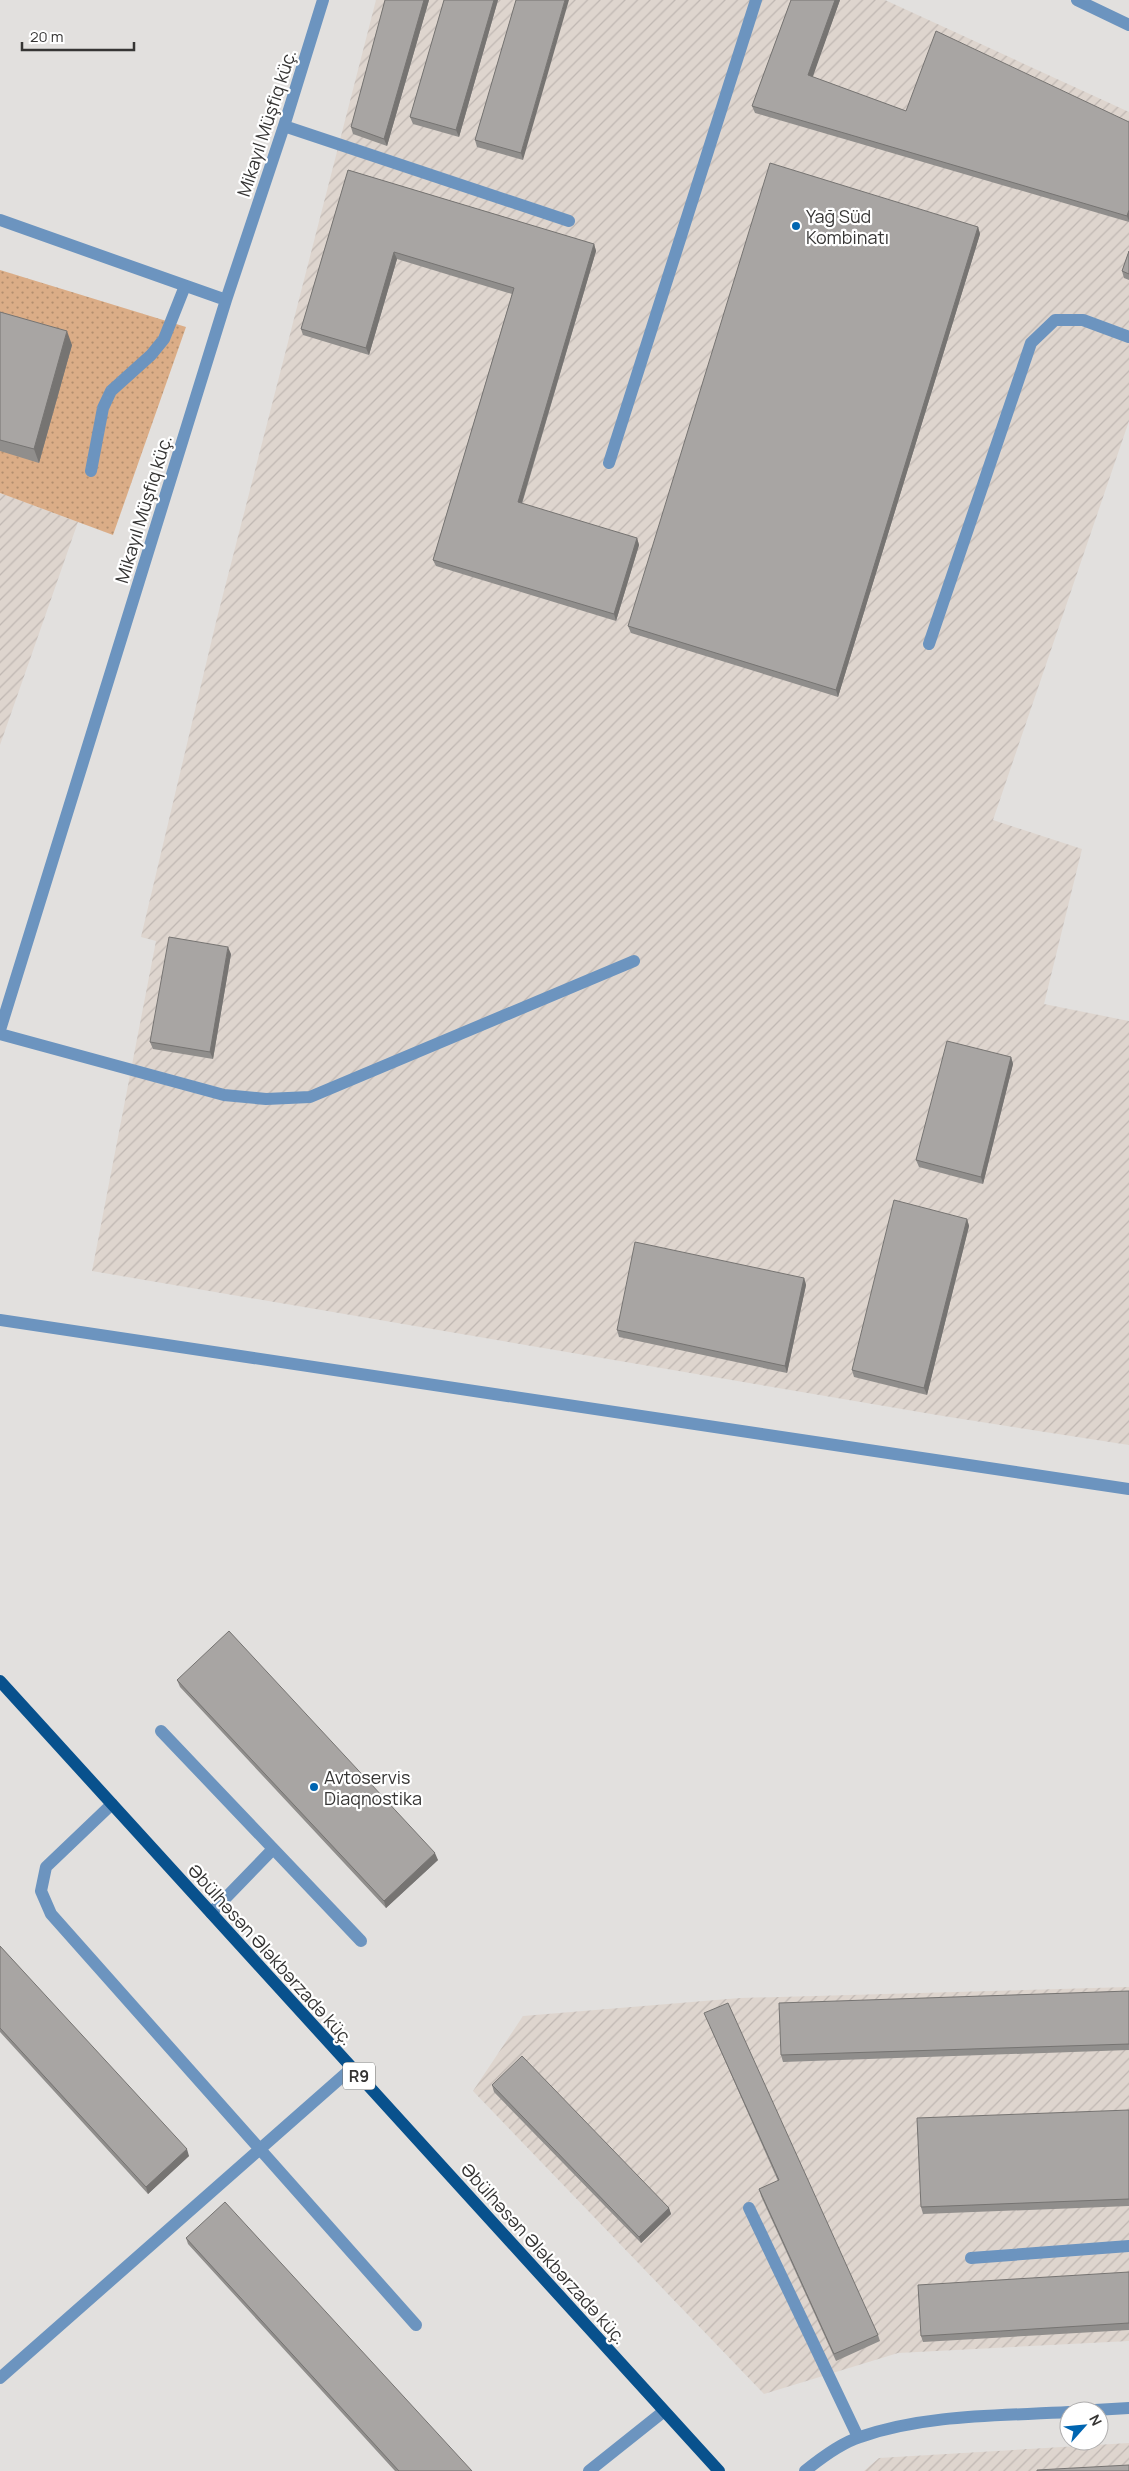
<svg xmlns="http://www.w3.org/2000/svg" width="1129" height="2471" viewBox="0 0 1129 2471" font-family="Manrope,sans-serif">
	<style>
		.industrial { fill: url(#industrial-furrows) }
		.grass { fill: url(#grass-dots) }
		.lines { fill: none; stroke-linecap: round; stroke-linejoin: round }
		.minor { stroke: #6c94bf; stroke-width: 12 }
		.major { stroke: #08518d; stroke-width: 12 }
		.wall { fill: #908e8c }
		.shaded-wall { fill: #767472 }
		.building { fill: #a8a5a3; stroke: #767472 }
		.poi-dot { fill: #0065b1; stroke: #fff; stroke-width: 2 }
		.labels { text-anchor: middle; dominant-baseline: central; stroke-width: 4.5; stroke-linejoin: round; paint-order: stroke }
		.shield { fill: #fff; stroke: #727271; stroke-width: 1 }
		.shield-label { font-size: 16px; font-weight: bold; fill: #363534 }
		.street-label { font-size: 18px; fill: #363534; stroke: #fff }
		.poi-label { font-size: 18px; fill: #363534; stroke: #fff; text-anchor: start }
	</style>
	<defs>
		<pattern id="industrial-furrows" width="10" height="10" patternUnits="userSpaceOnUse" patternTransform="scale(1.25)"><rect width="10" height="10" fill="#ded5ce"/><path d="M-1 1l2-2M0 10L10 0M9 11l2-2" fill="none" stroke="#bfb7b2"/></pattern>
		<pattern id="grass-dots" width="8" height="8" patternUnits="userSpaceOnUse" patternTransform="scale(1.25)"><rect width="8" height="8" fill="#dbad87"/><path d="M2 2h.1M6 6h.1" fill="none" stroke="#b28e6f" stroke-width="1.8" stroke-linecap="round"/></pattern>
	</defs>
	<rect width="100%" height="100%" fill="#e2e0de"/>
	<path class="industrial" d="M376,0H885L1129,112V421L993,820L1082,849L1044,1004L1129,1021V1445L943,1416L92,1271L156,941L141,937L216,622Z
		M0,493L78,522L0,745Z
		M1129,1987V2341L898,2353L764,2394L473,2091L523,2016L740,1998Z
		M1129,2443V2471H864L879,2458Z"/>
	<path class="grass" d="M0,270L186,327L113,535L0,493Z"/>
	<g class="lines">
		<path class="minor" d="M1077,0L1129,25
			M284,126L569,221
			M0,220L226,300
			M609,463L756,0
			M91,471L103,408L111,391L151,355L164,339L185,286
			M929,644L1031,343L1055,320H1083L1129,337
			M0,1030L226,300L284,126L323,0
			M0,1034L224,1095L266,1099L310,1097L634,961
			M0,1320L1129,1489
			M161,1731L361,1941
			M112,1804L46,1867L41,1891L51,1914L416,2325
			M211,1913L273,1849
			M749,2208L858,2437
			M971,2258L1129,2246
			M0,2378L352,2068
			M1078,2411L1129,2408
			M589,2471L663,2412
			M805,2471C821,2458 841,2443 860,2437C926,2414 1000,2416 1069,2412"/>
		<path class="major" d="M0,1681L719,2471"/>
	</g>
	<path class="wall" d="M385,0H429L387,146L353,134L351,127Z
		M444,0H498L459,137L413,124L410,117Z
		M516,0L523,160L477,147L475,140Z
		M791,0H840L812,77L906,111L1129,122V222L755,113L752,106Z
		M348,170L594,244L596,251L522,504L637,538L639,545L616,621L436,566L433,560L512,294L397,259L369,355L303,335L301,329Z
		M978,227L980,234L838,697L631,633L628,626Z
		M1129,251V280L1124,278L1122,271Z
		M0,312L72,345L39,463L0,451Z
		M231,954L213,1059L153,1049L150,1042Z
		M1011,1057L1013,1064L983,1184L919,1167L916,1160Z
		M967,1219L969,1226L927,1395L854,1377L852,1370Z
		M804,1278L806,1285L787,1373L619,1337L617,1330Z
		M177,1680L438,1860L386,1908L180,1687Z
		M0,1946L189,2156L148,2194L0,2032Z
		M1129,1991V2050L783,2062L781,2055Z
		M704,2013L878,2335L880,2341L836,2361L761,2196L759,2189L778,2181Z
		M492,2085L669,2208L671,2214L641,2243L494,2092Z
		M1129,2110V2206L923,2214L921,2207Z
		M186,2238L472,2471H395L188,2244Z
		M1129,2272V2330L923,2342L921,2336Z"/>
	<path class="shaded-wall" d="M424,0H429L387,146L384,139Z
		M494,0H498L459,137L456,130Z
		M565,0H569L523,160L521,153Z
		M835,0H840L811,82L808,75Z
		M1129,210V221L1127,216Z
		M978,227L980,234L838,697L836,690Z
		M594,244L596,251L520,509L518,502Z
		M394,252L397,259L369,355L366,348Z
		M67,331L72,345L39,463L34,449Z
		M637,538L639,545L616,621L614,614Z
		M228,947L231,954L213,1059L210,1052Z
		M1011,1057L1013,1064L983,1184L981,1177Z
		M967,1219L969,1226L927,1395L924,1388Z
		M804,1278L806,1285L787,1373L785,1366Z
		M435,1853L438,1860L386,1908L384,1901Z
		M187,2149L189,2156L148,2194L146,2187Z
		M669,2208L671,2214L641,2243L639,2237Z"/>
	<path class="building" d="M385,0H424L384,139L351,127Z
		M444,0H494L456,130L410,117Z
		M516,0H565L521,153L475,140Z
		M791,0H835L808,75L906,111L936,31L1129,122V210L1127,216L752,106Z
		M770,163L978,227L836,690L628,626Z
		M348,170L594,244L518,502L637,538L614,614L433,560L514,288L394,252L366,348L301,329Z
		M1129,251V274L1122,271Z
		M0,312L67,331L34,449L0,440Z
		M169,937L228,947L210,1052L150,1042Z
		M947,1041L1011,1057L981,1177L916,1160Z
		M894,1200L967,1219L924,1388L852,1370Z
		M635,1242L804,1278L785,1366L617,1330Z
		M229,1631L435,1853L384,1901L177,1680Z
		M0,1946L187,2149L146,2187L0,2028Z
		M1129,1991V2044L781,2055L779,2003Z
		M728,2003L878,2335L834,2354L759,2189L779,2180L704,2013Z
		M522,2056L669,2208L639,2237L492,2085Z
		M1129,2110V2199L921,2207L917,2118Z
		M225,2202L472,2471H399L186,2238Z
		M1129,2272V2323L921,2336L918,2285Z
		M1129,2465V2471H1037V2470Z"/>
	<g class="poi-dot">
		<circle cx="796" cy="226" r="5"/>
		<circle cx="314" cy="1787" r="5"/>
	</g>
	<g class="labels">
		<rect class="shield" x="343" y="2062.5" width="32" height="27" rx="4"/>
		<g class="shield-label">
			<text x="359" y="2076">R9</text>
		</g>
		<g class="street-label">
			<text transform="translate(266 123) rotate(-72)">Mikayıl Müşfiq küç.</text>
			<text transform="translate(143 509) rotate(-73)">Mikayıl Müşfiq küç.</text>
			<text transform="translate(271 1954) rotate(48)">Əbülhəsən Ələkbərzadə küç.</text>
			<text transform="translate(544 2253) rotate(48)">Əbülhəsən Ələkbərzadə küç.</text>
		</g>
		<g class="poi-label">
			<text x="806" y="216">Yağ Süd<tspan x="806" dy="21">Kombinatı</tspan></text>
			<text x="324" y="1777">Avtoservis<tspan x="324" dy="21">Diaqnostika</tspan></text>
		</g>
	</g>
	<g transform="translate(1084 2426) rotate(63)"><circle r="24" fill="#ffffff" stroke="#afaeae"/>
	<path d="M0-4L9 19L0 12L-9 19Z" fill="#0065b1"/>
	<text y="-8" font-size="14" font-weight="bold" text-anchor="middle" fill="#363534">N</text>
	</g>
	<path d="M22 42v8h112v-8" fill="none" stroke="#363534" stroke-width="2.5"/>
	<text x="30" y="42" font-size="15" fill="#363534" stroke="#ffffff" stroke-width="4" paint-order="stroke">20 m</text>
</svg>
